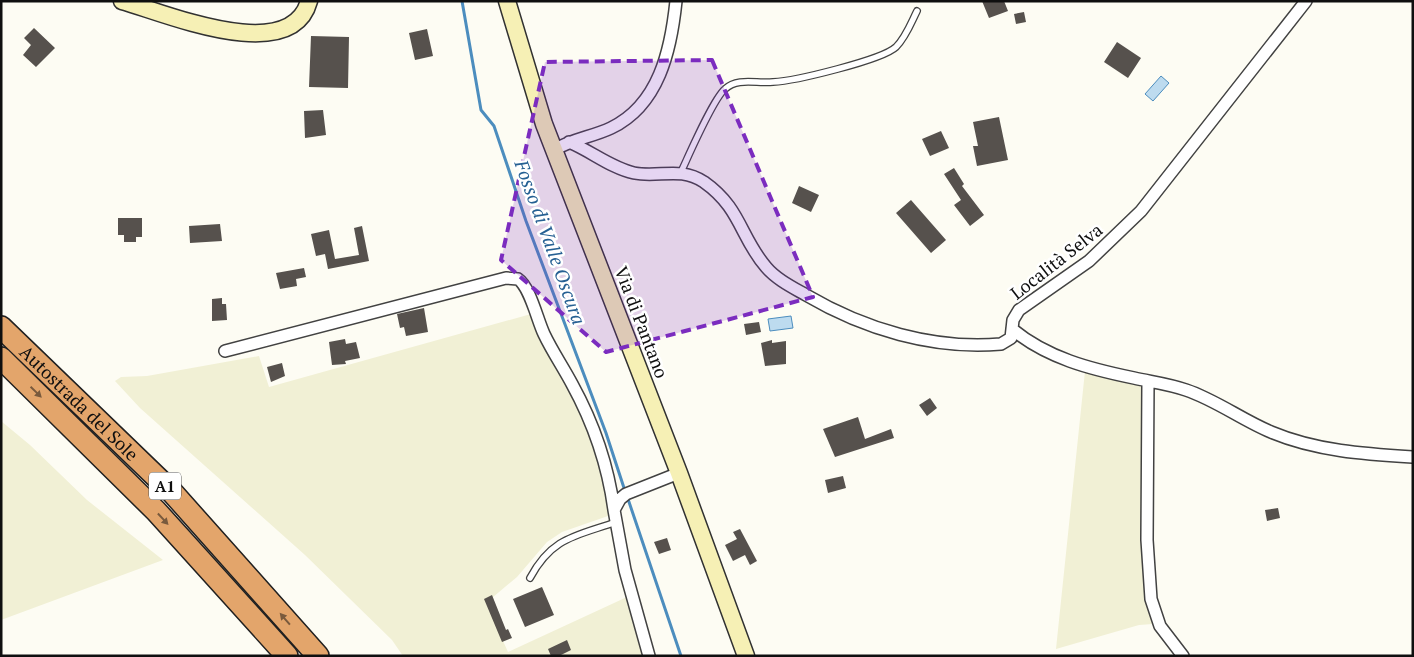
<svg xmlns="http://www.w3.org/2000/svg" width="1414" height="657" viewBox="0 0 1414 657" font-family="'PT Serif',serif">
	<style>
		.farmland { fill: #f1f0d5 }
		.water { fill: #bddbef; stroke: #4c8dbe }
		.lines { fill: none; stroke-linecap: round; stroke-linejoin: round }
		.stream { stroke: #4c8dbe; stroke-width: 3 }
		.building { fill: #56514d }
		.lane-casing { stroke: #424242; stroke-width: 8 }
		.street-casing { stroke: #424242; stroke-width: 14 }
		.secondary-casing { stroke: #313131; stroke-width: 19 }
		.highway-casing { stroke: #202020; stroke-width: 24 }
		.lane { stroke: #fff; stroke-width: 5.5 }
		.street { stroke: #fff; stroke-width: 11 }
		.secondary { stroke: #f6f0b5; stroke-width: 16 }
		.highway { stroke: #e3a56b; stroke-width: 21 }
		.oneway { fill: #795a3d }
		.marked { fill: #7b2cbf; fill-opacity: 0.2; stroke: #7b2cbf; stroke-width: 4; stroke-dasharray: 10 6; stroke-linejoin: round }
		.labels { text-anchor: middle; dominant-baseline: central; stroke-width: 5; stroke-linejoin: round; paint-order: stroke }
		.shield { fill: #fff; stroke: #575757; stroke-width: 1 }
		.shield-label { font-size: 16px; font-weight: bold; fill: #0f0f0f }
		.street-label { font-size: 18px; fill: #0f0f0f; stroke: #fff }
		.water-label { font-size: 19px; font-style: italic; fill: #266093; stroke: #fff }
	</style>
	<rect width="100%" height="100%" fill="#fdfcf3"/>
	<path class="farmland" d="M531,314L589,426L612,507L608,516L562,532L547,542L517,577L486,603L508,652L627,597L645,656H403L392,640L305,555L140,408L115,381L121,377L147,376L259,356L269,387Z
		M1085,371L1137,383L1141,387L1145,397L1154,621L1153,624L1139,625L1056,649Z
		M1,421L30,445L87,500L163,560L1,620Z"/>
	<path class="water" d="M1161,76L1169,83L1153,101L1145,94Z
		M791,316L793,328L770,331L768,319Z"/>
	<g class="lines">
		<path class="stream" d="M462,1L481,110L494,126L526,221L606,433L625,491
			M627,496L681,656"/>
	</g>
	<path class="building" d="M982,1H1004L1008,11L989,18Z
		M1024,12L1026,22L1016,24L1014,14Z
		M34,28L55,48L36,67L23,55L31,45L24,38Z
		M427,29L433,56L415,60L409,33Z
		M311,36L349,37L348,88L309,87Z
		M1117,42L1141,58L1128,78L1104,62Z
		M323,110L326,135L305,138L304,111Z
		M999,117L1008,160L977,166L973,146H978L973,122Z
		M941,131L949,148L930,156L922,139Z
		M954,168L964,184L962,186L984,215L970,226L954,205L961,200L944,174Z
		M799,186L819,195L811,212L792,203Z
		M911,200L946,240L931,253L896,213Z
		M118,218H142V237H136V242H124V235H118Z
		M220,224L222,241L190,243L189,226Z
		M362,226L369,261L328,269L325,254L316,256L311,234L329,230L335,259L359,255L354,228Z
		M304,268L306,277L296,279L297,286L280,289L276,273Z
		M222,298V304H226L227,320L212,321V299Z
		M424,308L428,332L406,336L404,327L400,328L397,314Z
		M759,322L761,332L746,335L744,324Z
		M345,339L346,344L356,342L360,358L345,361L346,364L332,365L329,342Z
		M772,340V343L786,341V364L765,366L761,343Z
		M282,363L285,376L271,382L267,367Z
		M930,398L937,408L927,416L919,405Z
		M858,417L865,439L891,429L894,438L835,457L823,429Z
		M843,476L846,488L828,493L825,480Z
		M1278,508L1280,518L1267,521L1265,510Z
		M740,529L757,561L750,565L745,555L733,561L725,545L737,539L733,532Z
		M667,538L671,550L659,554L654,542Z
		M542,587L554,615L525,627L513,599Z
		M492,595L506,630L508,629L512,638L502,642L484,599Z
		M567,640L571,650L559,656H551L548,649Z"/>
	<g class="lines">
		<g class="lane-casing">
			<path id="lane" d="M681,172C689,155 713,99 725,89C738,77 757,84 773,82C795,81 882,60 896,47C906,37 911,23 917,11
				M530,578C552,537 576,536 616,522"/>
		</g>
		<g class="street-casing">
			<path id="street" d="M569,142C591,151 611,168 634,173C659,178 680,166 704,182C741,208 740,237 766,267C776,279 792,287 806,295C864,329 933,350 1001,344L1011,338L1013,320L1019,310L1089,261L1141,211L1306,1
				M554,150C572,139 592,137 611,128C659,105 671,50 676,1
				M1012,329C1047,358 1090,369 1134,378C1152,382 1169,384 1186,390C1216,400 1242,420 1271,432C1316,451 1365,454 1413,457
				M225,351L506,278L518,279C530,287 537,319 544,334C552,351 563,367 572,384C594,424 608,465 614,510
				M1148,381L1147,540L1151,599L1160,626L1183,656
				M649,656L625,570L614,510L620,499L626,494L679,473"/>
		</g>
		<g class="secondary-casing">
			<path id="secondary" d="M122,1C165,13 291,67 309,1
				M507,1L544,124L679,473L746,656"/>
		</g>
		<g class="highway-casing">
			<g id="highway">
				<path id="s1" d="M1,327L172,492L318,656"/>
				<path d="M1,358L156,511L287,656"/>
			</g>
		</g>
		<use href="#lane" class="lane"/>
		<use href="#street" class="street"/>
		<use href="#secondary" class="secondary"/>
		<use href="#highway" class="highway"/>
	</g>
	<defs><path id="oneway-solid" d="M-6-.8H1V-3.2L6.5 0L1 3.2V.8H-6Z" transform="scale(1.25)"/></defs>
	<g class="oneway">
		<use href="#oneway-solid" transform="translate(36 392) rotate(44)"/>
		<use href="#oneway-solid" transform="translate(163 519) rotate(47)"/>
		<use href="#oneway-solid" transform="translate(285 619) rotate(-131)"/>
	</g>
	<path class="marked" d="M712,60L813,297L606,352L501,260L545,62Z"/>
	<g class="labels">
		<rect class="shield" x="149" y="472.5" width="32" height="27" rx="4"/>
		<g class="shield-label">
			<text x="165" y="486">A1</text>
		</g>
		<g class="street-label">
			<text transform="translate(1056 261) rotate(-38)">Località Selva</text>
			<text transform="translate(642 322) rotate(69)">Via di Pantano</text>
			<text stroke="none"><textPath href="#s1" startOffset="109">Autostrada del Sole</textPath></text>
		</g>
		<g class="water-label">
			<text transform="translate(551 242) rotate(70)">Fosso di Valle Oscura</text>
		</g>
	</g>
	<rect width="1414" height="657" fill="none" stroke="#0f0f0f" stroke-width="5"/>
</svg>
